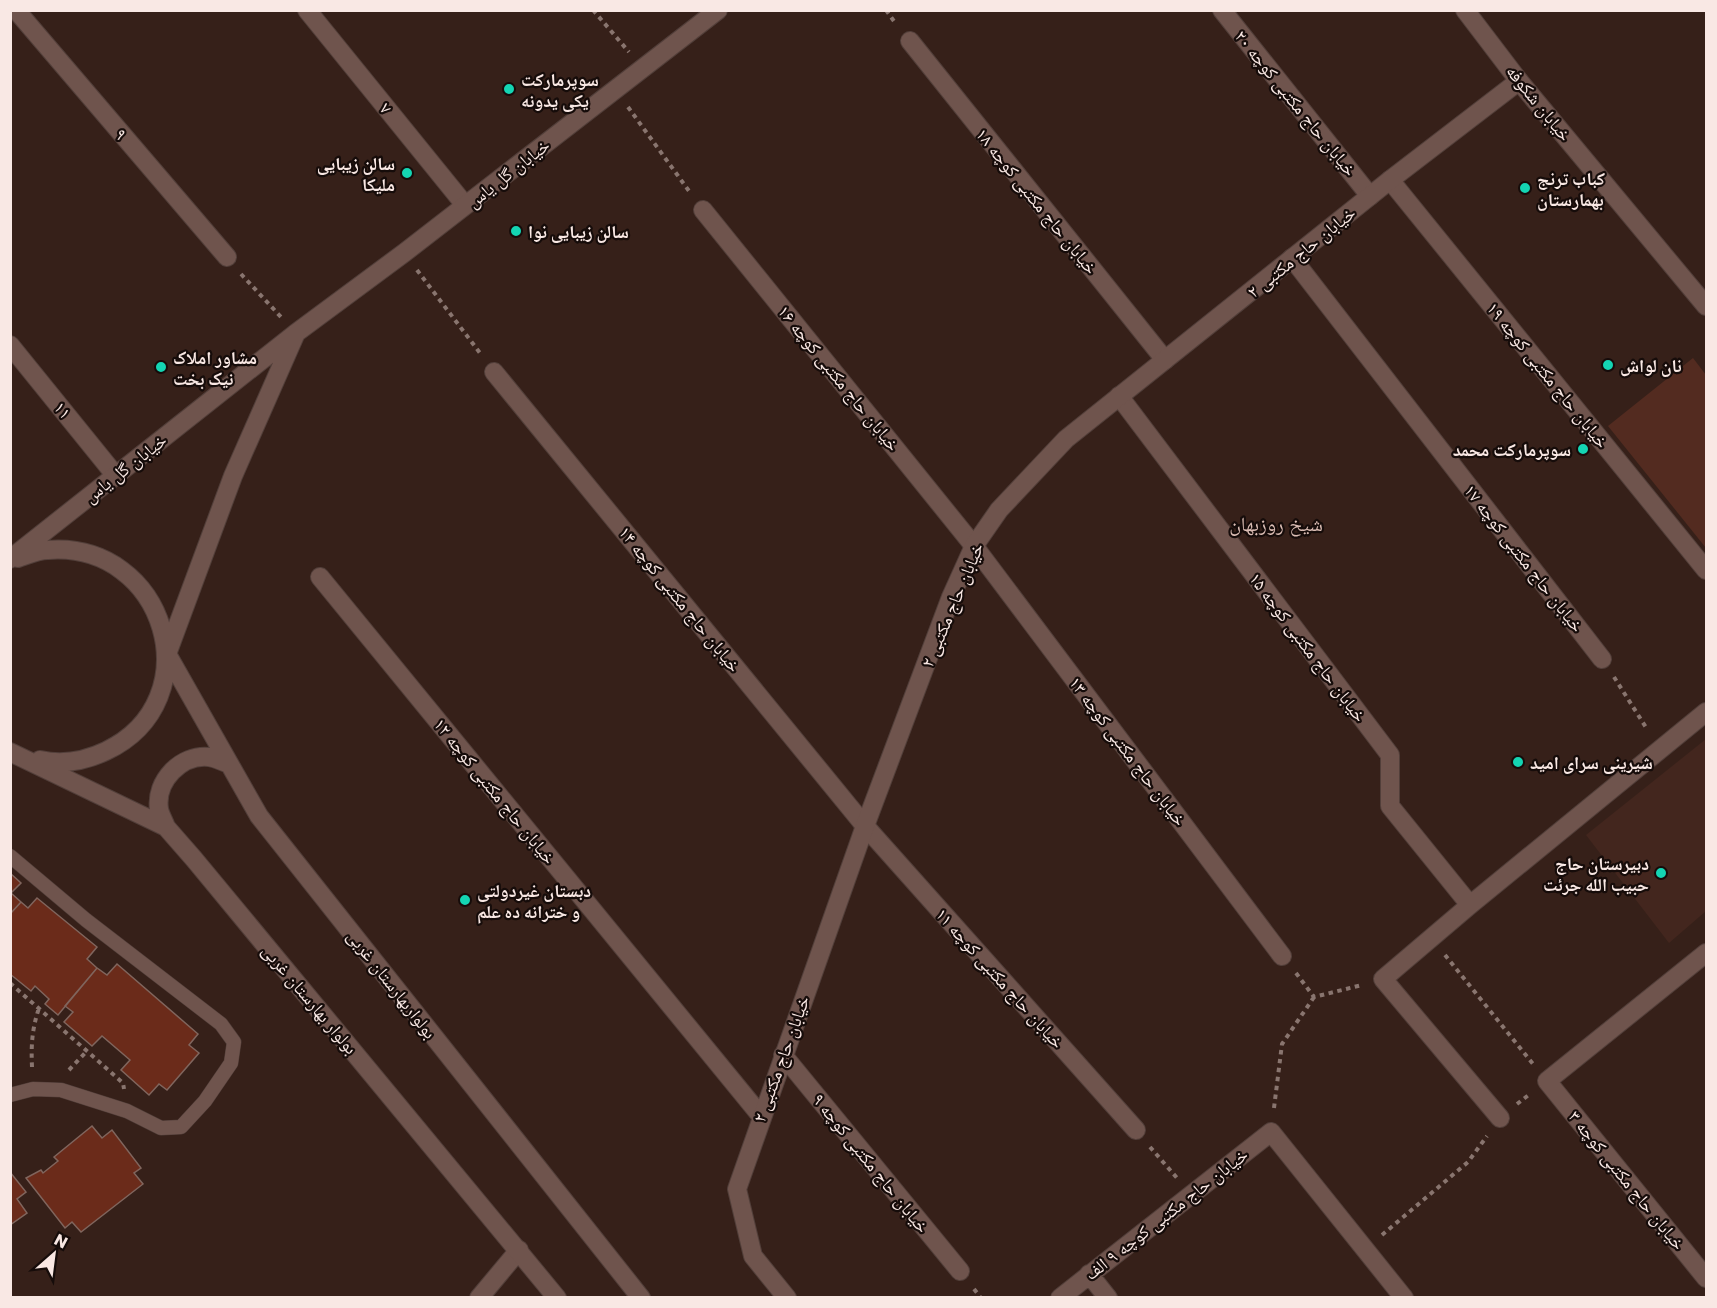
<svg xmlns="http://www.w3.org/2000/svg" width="1717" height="1308" viewBox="0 0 1717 1308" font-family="Poppins,'Noto Naskh Arabic',sans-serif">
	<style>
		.built { fill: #43261e }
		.green { fill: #532b20 }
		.building { fill: #6b2b1a; stroke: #80655d; stroke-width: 1.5 }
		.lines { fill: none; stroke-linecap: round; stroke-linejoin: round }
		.service-casing { stroke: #523f3a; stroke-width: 15 }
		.minor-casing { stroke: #523f3a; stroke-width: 20 }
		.tertiary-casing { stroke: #523f3a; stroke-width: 20 }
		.secondary-casing { stroke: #523f3a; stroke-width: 20 }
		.path { stroke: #89756f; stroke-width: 4; stroke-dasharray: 4.5 4.5; stroke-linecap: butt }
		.service { stroke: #6f544d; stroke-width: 14 }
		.minor { stroke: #6f544d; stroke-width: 18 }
		.tertiary { stroke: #6f544d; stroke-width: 18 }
		.secondary { stroke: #6f544d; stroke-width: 18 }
		.poi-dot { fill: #14d5b3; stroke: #160c0a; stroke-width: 2 }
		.labels { text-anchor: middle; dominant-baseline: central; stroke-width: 4.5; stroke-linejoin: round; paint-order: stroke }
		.poi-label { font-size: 18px; font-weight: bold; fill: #f9e8e4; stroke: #160c0a; text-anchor: start }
		.street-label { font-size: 18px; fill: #f9e8e4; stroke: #160c0a }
		.neighbourhood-label { font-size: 20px; fill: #dbbdb4; stroke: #160c0a }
	</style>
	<rect width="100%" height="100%" fill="#362019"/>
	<path class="built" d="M1706,739V911L1669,943L1586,835Z"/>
	<path class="green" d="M1693,358L1706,375V548L1608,426Z"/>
	<path class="building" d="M10,873L21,883L11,893L21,902L10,914Z
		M37,898L97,947L87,959L97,968L58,1015L45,1004L49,999L35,986L31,991L10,974V914L21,902L28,908Z
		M117,964L198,1034L189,1045L199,1053L167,1090L159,1084L149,1095L121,1070L130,1060L102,1036L92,1046L64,1022L73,1012L65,1006L97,968L107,975Z
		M92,1126L102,1138L112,1130L141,1168L134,1173L143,1184L81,1232L72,1222L65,1228L26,1178L41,1170L43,1173L58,1161L54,1157Z
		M10,1172L26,1192L17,1199L27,1213L10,1225Z"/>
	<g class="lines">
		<g class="service-casing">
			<path id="service" d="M10,856L86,920L221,1024L234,1042L231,1063L205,1101L181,1127L161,1128L127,1111L61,1090L33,1089L10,1095"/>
		</g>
		<g class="minor-casing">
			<path id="minor" d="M16,10L227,257
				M307,10L465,205
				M1222,10L1370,196
				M910,41L1165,360
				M1390,180L1706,570
				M703,210L974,546L1282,956
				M1292,258L1602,659
				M10,345L116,476
				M494,372L865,826L1136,1130
				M1119,396L1390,755V806L1470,905
				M320,577L761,1116
				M1706,953L1547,1081L1706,1278
				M783,1055L960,1271
				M1500,1118L1383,979L1470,905L1706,712
				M1089,1274L1108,1298
				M479,1298L519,1250
				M1060,1298L1271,1132L1404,1298"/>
		</g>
		<g class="tertiary-casing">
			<path id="tertiary" d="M296,333L233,476L167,654L259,816L641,1298
				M18,558C27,555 38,550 48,550C166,541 213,700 106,751C85,761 63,765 40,760
				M10,559L296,333L404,253L718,10
				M10,752L166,827L194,859L557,1298
				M166,827C164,821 160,815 159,809C155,781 181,754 209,757C215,758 221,761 227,763
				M787,1298L753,1256L737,1189L865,826L951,597L974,546L999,510L1066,439L1390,180L1519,81"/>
		</g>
		<g class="secondary-casing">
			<path id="secondary" d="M1465,10L1519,81L1706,306"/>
		</g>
		<path class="path" d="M593,10L629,52
			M886,10L896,24
			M628,107L689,191
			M417,270L480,353
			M241,274L281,317
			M1614,677L1647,729
			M1445,955L1533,1064
			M1296,973L1314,997L1362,985
			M10,983L123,1083L124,1089
			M32,1067C31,1045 32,1029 39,1008
			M69,1070L87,1051
			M1517,1104L1530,1094
			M1274,1108L1282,1044L1314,997
			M1150,1147L1177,1178
			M1382,1235L1468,1162L1487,1136
			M974,1289L981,1298"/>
		<use href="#service" class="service"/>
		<use href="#minor" class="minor"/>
		<use href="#tertiary" class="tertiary"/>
		<use href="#secondary" class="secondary"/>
	</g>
	<g class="poi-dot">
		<circle cx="509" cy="89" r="6"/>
		<circle cx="407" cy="173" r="6"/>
		<circle cx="1525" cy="188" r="6"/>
		<circle cx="516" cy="231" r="6"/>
		<circle cx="1608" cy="365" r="6"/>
		<circle cx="161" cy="367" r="6"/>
		<circle cx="1583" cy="449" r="6"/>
		<circle cx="1518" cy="762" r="6"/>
		<circle cx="1661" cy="873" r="6"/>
		<circle cx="465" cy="900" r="6"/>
	</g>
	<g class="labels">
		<g class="poi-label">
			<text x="521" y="79">سوپرمارکت<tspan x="521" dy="21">یکی یدونه</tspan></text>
			<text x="395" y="163" text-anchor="end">سالن زیبایی<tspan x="395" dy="21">ملیکا</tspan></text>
			<text x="1537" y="178">کباب ترنج<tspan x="1537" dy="21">بهمارستان</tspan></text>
			<text x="528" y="231">سالن زیبایی نوا</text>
			<text x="173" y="357">مشاور املاک<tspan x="173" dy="21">نیک بخت</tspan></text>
			<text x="1620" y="365">نان لواش</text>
			<text x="1571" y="449" text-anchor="end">سوپرمارکت محمد</text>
			<text x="1530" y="762">شیرینی سرای امید</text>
			<text x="1649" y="863" text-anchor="end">دبیرستان حاج<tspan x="1649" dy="21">حبیب الله جرئت</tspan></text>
			<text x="477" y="890">دبستان غیردولتی<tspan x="477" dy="21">و خترانه ده علم</tspan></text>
		</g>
		<g class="street-label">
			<text transform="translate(1296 103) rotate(51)">خیابان حاج مکتبی کوچه ۲۰</text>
			<text transform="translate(1539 103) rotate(51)">خیابان شکوفه</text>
			<text transform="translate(386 108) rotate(51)">۷</text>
			<text transform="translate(121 134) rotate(50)">۹</text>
			<text transform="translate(508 173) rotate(-38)">خیابان گل یاس</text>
			<text transform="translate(1037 201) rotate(51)">خیابان حاج مکتبی کوچه ۱۸</text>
			<text transform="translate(1301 252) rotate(-39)">خیابان حاج مکتبی ۲</text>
			<text transform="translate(1548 375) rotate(51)">خیابان حاج مکتبی کوچه ۱۹</text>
			<text transform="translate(839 378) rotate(51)">خیابان حاج مکتبی کوچه ۱۶</text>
			<text transform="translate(63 410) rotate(51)">۱۱</text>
			<text transform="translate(125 468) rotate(-38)">خیابان گل یاس</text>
			<text transform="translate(1524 558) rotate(52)">خیابان حاج مکتبی کوچه ۱۷</text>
			<text transform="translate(680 599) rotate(51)">خیابان حاج مکتبی کوچه ۱۴</text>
			<text transform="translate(952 605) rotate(-67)">خیابان حاج مکتبی ۲</text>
			<text transform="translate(1308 647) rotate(53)">خیابان حاج مکتبی کوچه ۱۵</text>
			<text transform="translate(1128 751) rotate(53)">خیابان حاج مکتبی کوچه ۱۳</text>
			<text transform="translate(495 791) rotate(51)">خیابان حاج مکتبی کوچه ۱۲</text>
			<text transform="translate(1000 978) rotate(48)">خیابان حاج مکتبی کوچه ۱۱</text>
			<text transform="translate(392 984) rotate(52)">بولواربهارستان غربی</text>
			<text transform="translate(310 999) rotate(50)">بولوار بهارستان غربی</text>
			<text transform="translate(781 1059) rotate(-70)">خیابان حاج مکتبی ۲</text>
			<text transform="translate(871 1163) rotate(51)">خیابان حاج مکتبی کوچه ۹</text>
			<text transform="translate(1627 1180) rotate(51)">خیابان حاج مکتبی کوچه ۳</text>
			<text transform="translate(1166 1214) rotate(-38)">خیابان حاج مکتبی کوچه ۹ الف</text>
		</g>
		<g class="neighbourhood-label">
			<text x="1276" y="524">شیخ روزبهان</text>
		</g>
	</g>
	<rect width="1717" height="1308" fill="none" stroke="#f9e8e4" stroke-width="24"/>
	<g transform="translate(54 1254) rotate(28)" stroke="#160c0a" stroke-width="4.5" paint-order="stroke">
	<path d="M0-4.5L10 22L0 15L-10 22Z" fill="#f9e8e4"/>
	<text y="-9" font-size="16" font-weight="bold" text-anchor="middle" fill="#f9e8e4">N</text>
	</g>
</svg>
